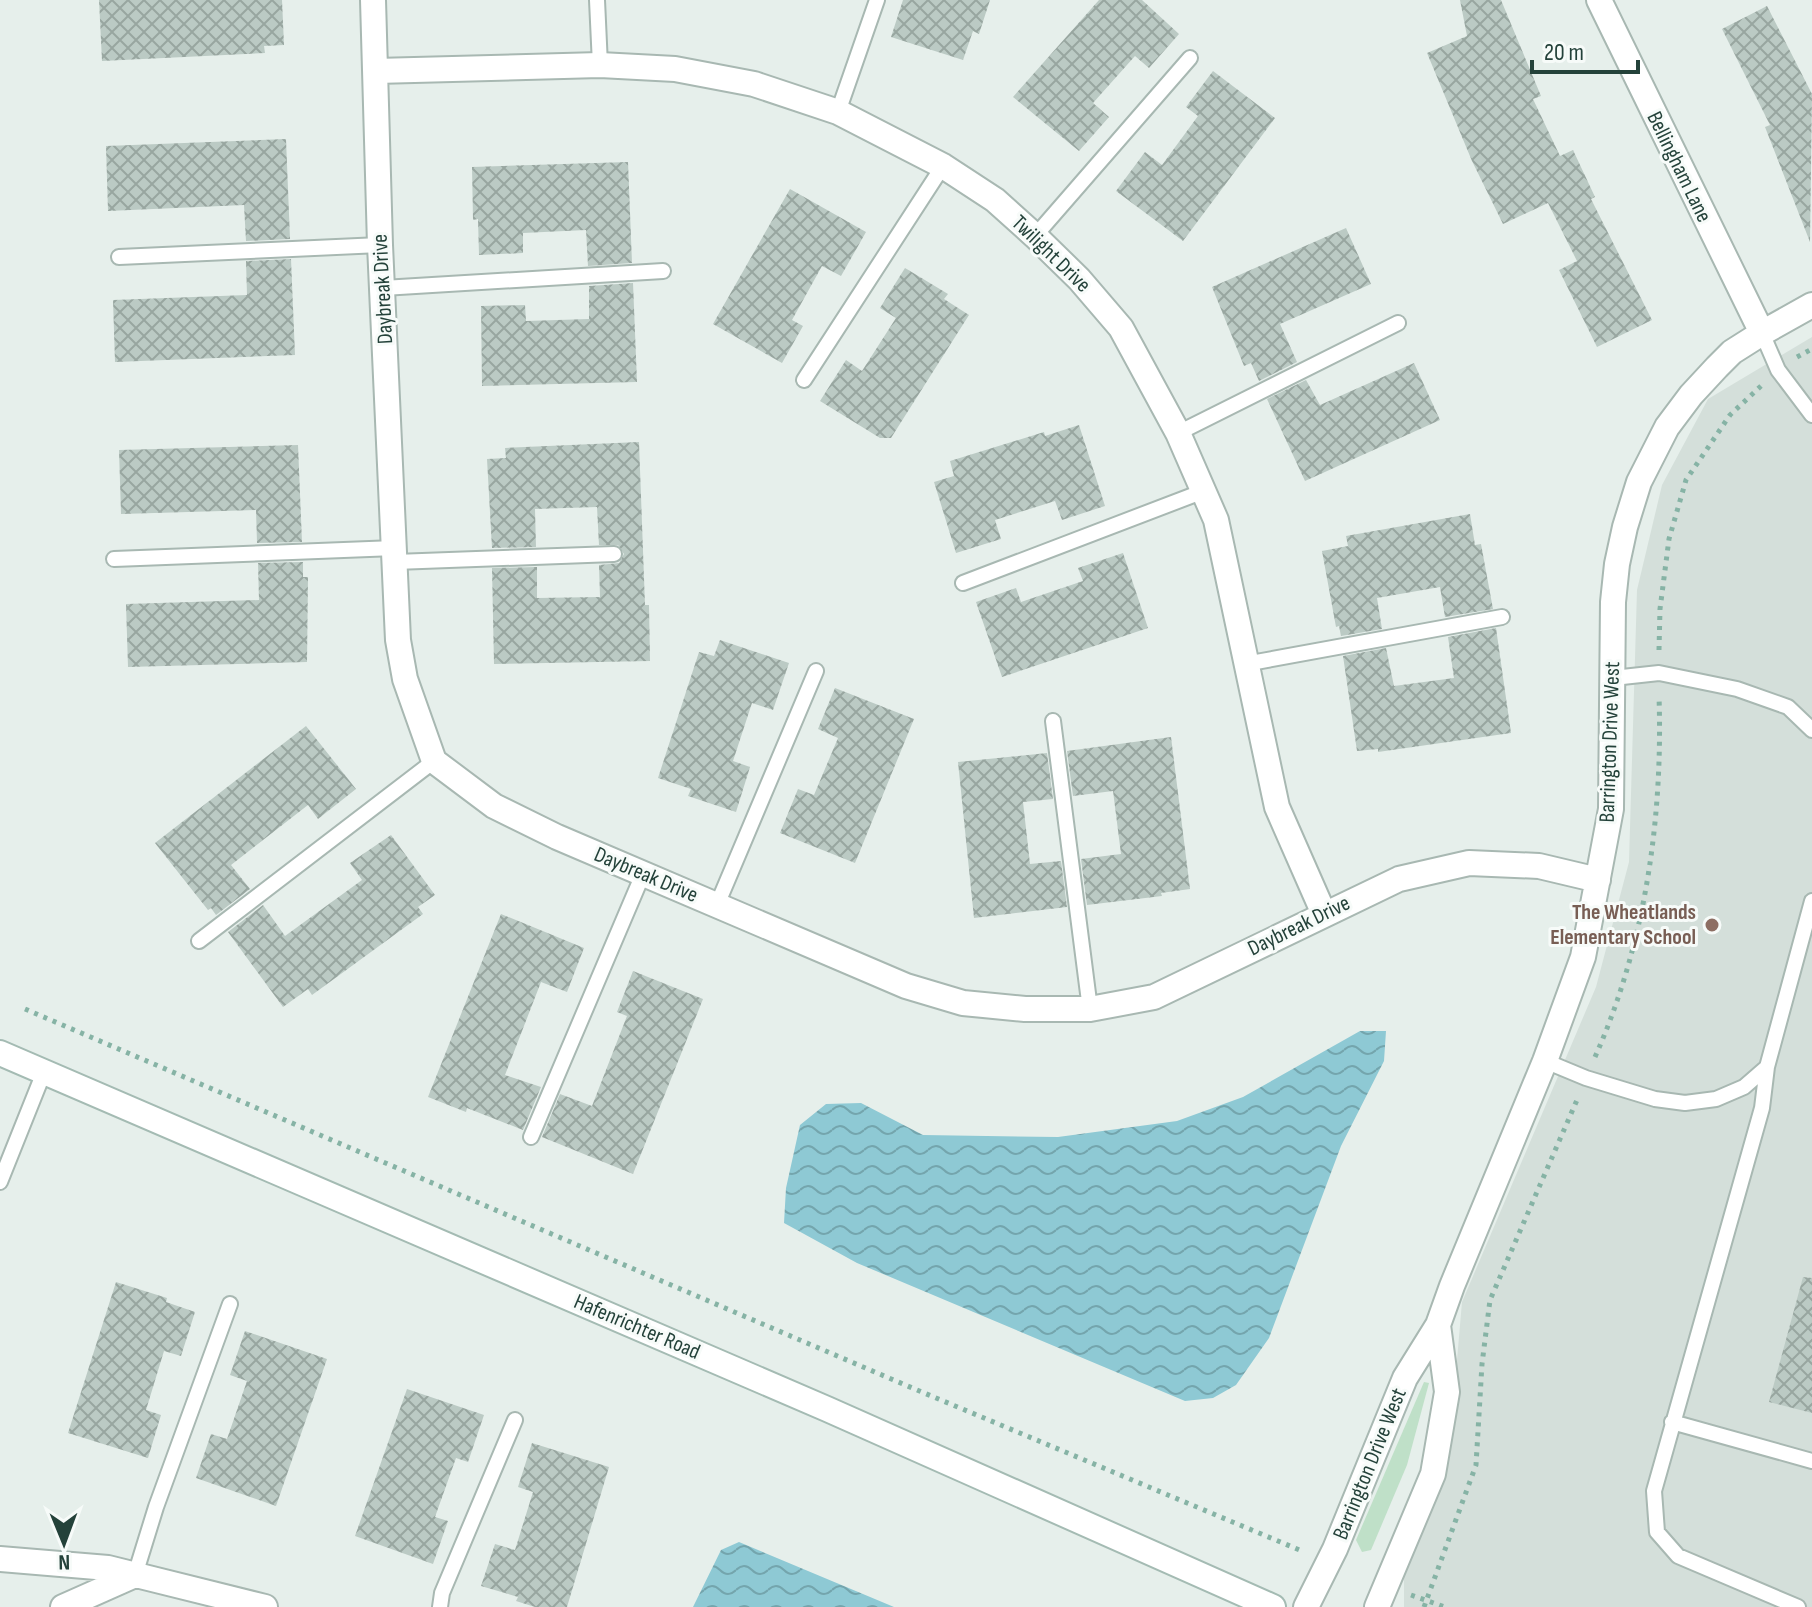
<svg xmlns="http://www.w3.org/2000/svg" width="1812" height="1607" viewBox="0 0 1812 1607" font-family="'Sofia Sans Condensed',sans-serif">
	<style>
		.built { fill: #d4dfda }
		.green { fill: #bfe0c8 }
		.water { fill: url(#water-waves) }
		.building { fill: url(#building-cross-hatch) }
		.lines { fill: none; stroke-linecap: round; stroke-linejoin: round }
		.lane-casing { stroke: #a8b8b2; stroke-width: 18 }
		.street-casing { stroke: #a8b8b2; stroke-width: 28 }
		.secondary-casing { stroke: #a4bbb3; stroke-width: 28 }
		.path { stroke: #86b3a5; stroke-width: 5; stroke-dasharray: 4 6; stroke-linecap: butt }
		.lane { stroke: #fff; stroke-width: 14 }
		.street { stroke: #fff; stroke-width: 24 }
		.secondary { stroke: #fff; stroke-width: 24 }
		.education-dot { fill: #8d6e63; stroke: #f7fbf9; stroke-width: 3 }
		.labels { text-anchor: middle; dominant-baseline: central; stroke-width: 6; stroke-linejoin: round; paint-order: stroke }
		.street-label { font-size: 22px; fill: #24423a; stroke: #f7fbf9 }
		.education-label { font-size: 22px; font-weight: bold; fill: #785e54; stroke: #f7fbf9; text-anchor: end }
	</style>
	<defs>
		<pattern id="water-waves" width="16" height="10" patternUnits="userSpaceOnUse" patternTransform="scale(2)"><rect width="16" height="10" fill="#8ec9d4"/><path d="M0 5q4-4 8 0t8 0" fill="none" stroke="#74a5ad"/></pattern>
		<pattern id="building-cross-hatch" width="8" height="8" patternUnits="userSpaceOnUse" patternTransform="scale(2)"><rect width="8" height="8" fill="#bbcac4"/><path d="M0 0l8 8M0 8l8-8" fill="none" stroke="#98a6a0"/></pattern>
	</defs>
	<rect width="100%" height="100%" fill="#e6efeb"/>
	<path class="built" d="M1812,337V1607H1404V1576L1442,1487L1452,1418L1462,1302L1596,987L1629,862L1637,590L1662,485L1708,399Z"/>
	<path class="green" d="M1424,1382L1429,1383L1407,1465L1371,1550L1362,1552L1356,1540Z"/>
	<path class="water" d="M1360,1031H1386L1384,1061L1341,1146L1269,1338L1236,1385L1213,1398L1185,1401L857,1263L784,1223L786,1188L800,1125L826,1104L861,1103L923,1135L1058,1137L1177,1121L1243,1097Z
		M739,1542L894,1607H693L721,1550Z"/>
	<path class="building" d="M99,0H282L284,45L264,46L265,53L102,61Z
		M903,0H990L979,34L973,31L963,60L891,37Z
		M1099,0H1142L1179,34L1149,68L1135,56L1093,103L1109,117L1079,151L1013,97Z
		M1460,0H1501L1541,96L1533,99L1560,156L1573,150L1595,197L1591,199L1652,320L1597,347L1559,270L1577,261L1548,203L1503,224L1472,161L1427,53L1467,36Z
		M1767,6L1812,94L1810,242L1765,127L1770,125L1722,29Z
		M1213,71L1275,118L1183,241L1116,191L1145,152L1162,165L1198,116L1186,107Z
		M286,139L290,239L246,241L244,205L108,211L106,146Z
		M628,162L632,263L588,266L586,230L523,233V253L479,255L478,219L473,220L472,167Z
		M790,189L866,232L841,276L822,266L792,320L803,326L782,363L713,324Z
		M1346,228L1371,284L1280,324L1297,362L1259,381L1251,363L1244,366L1212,287Z
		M291,259L295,355L115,362L113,300L247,295L246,261Z
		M905,268L948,294L944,299L969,315L891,438H880L820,401L846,360L862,371L896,318L880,308Z
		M633,283L637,382L482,386L481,306L525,305L526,321L589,319V286Z
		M1414,363L1440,420L1305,481L1267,399L1306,380L1320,405Z
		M1079,425L1105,506L1062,520L1055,501L995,520L1001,539L956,553L934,482L954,476L950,461L1044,432L1045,436Z
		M639,442L645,605H649L650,661L494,664L492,568L537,567V598L600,597L599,565L619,563L624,554L618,545H599L597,507L535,509L536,547L492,548L487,459L506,458L505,448Z
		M298,445L302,542L257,543L256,510L121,514L119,450Z
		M1470,514L1475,545L1481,544L1493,609L1445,617L1440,587L1377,598L1382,629L1341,636L1339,626L1336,627L1322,551L1348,546L1346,536Z
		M1123,553L1148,628L1002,677L976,602L1016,588L1021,602L1083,581L1078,568Z
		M303,562V577H308L307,662L128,667L126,604L259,600L258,563Z
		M1496,628L1511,733L1378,752V749L1357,751L1343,656L1386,648L1394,686L1454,678L1448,637Z
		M720,640L789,663L773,710L752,703L733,761L750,767L736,812L688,796L691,789L658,778L699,652L714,656Z
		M835,688L914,719L855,863L780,833L798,789L814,795L838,738L818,729Z
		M306,726L356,789L318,819L308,805L231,865L250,889L216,915L211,908L208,910L155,843Z
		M1171,737L1190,889L1161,893L1162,896L1087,905L1081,859L1121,854L1113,791L1073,796L1067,751Z
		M1047,753L1053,799L1023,802L1030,864L1061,861L1067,907L974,918L958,762Z
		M391,835L435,895L418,907L423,914L312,995L308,989L283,1007L228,932L263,905L285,936L362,880L350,863Z
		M501,914L584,948L567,992L541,982L505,1075L541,1087L523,1130L467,1108L466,1112L428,1097Z
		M633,971L703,999L633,1174L542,1137L560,1094L592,1106L627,1016L617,1012Z
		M1803,1277L1812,1278V1413L1769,1402Z
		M116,1282L167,1298L166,1302L195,1312L181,1356L164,1351L146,1410L161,1415L148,1458L68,1433Z
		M245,1331L327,1359L276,1506L196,1478L211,1434L227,1439L247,1381L230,1375Z
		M407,1389L484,1415L468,1462L456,1458L435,1517L448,1521L433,1564L355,1536Z
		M532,1443L609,1467L567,1607H535L516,1601L518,1597L481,1586L495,1544L515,1550L533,1492L518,1487Z"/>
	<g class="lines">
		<g class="lane-casing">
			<path id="lane" d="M597,0L600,65
				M838,112L877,0
				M1035,236L1190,58
				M119,257L380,245
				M383,288L663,271
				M1762,333L1778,370L1812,415
				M804,380L943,166
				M1178,433L1398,323
				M114,559L395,548
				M395,562L614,554
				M963,583L1204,491
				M1245,664L1502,617
				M1613,678L1659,673L1737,689L1788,707L1812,730
				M1053,721L1090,1009
				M717,905L816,671
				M199,941L434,761
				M1545,1061L1586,1078L1655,1099L1685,1103L1716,1099L1744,1087L1767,1067L1812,901
				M1767,1067L1762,1108L1654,1491L1657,1532L1678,1556L1798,1607
				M531,1137L643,874
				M0,1182L44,1072
				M1672,1422L1812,1461
				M135,1575L156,1507L230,1304
				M440,1607L442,1593L515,1420"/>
		</g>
		<g class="street-casing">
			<path id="street" d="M373,0L380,245L398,640L405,679L434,761L494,806L557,837L906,986L963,1003L1025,1009H1090L1154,997L1399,879L1469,863L1539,866L1598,880
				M1599,0L1762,333
				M376,71L600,65L675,69L754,84L838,112L943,166L995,200L1035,236L1079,279L1121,328L1178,433L1216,520L1277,807L1324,914
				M0,1559L108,1568L265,1607
				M63,1607L135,1575
				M1306,1607L1335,1549L1405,1378L1438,1325L1452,1286L1545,1061L1583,957L1611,809L1613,602L1617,564L1625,527L1639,482L1667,427L1691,395L1717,367L1732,352L1762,333L1812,305
				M1377,1607L1433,1474L1447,1392L1438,1325"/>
		</g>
		<g class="secondary-casing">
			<path id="secondary" d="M0,1053L827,1409L1273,1607"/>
		</g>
		<path class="path" d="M1797,357L1812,349
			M1659,650L1660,609L1669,539L1686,480L1730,415L1761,386
			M25,1009L917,1390L1302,1551
			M1595,1057C1645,945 1663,819 1659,696
			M1411,1595L1445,1607
			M1424,1607L1476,1465L1482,1364L1490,1300L1577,1100"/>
		<use href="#lane" class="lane"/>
		<use href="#street" class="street"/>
		<use href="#secondary" class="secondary"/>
	</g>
	<circle class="education-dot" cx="1712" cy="925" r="8"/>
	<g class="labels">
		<g class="street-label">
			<text transform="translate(1679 167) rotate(64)">Bellingham Lane</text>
			<text transform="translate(1051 254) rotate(44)">Twilight Drive</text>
			<text transform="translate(383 289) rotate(-93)">Daybreak Drive</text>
			<text transform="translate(1610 742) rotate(-88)">Barrington Drive West</text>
			<text transform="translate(646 875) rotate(23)">Daybreak Drive</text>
			<text transform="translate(1299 926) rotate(-26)">Daybreak Drive</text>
			<text transform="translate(637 1327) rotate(23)">Hafenrichter Road</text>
			<text transform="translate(1370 1464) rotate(-68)">Barrington Drive West</text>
		</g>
		<g class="education-label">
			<text x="1696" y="912">The Wheatlands<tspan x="1696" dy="25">Elementary School</tspan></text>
		</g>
	</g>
	<g transform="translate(64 1543) rotate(179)" stroke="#f7fbf9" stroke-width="6" paint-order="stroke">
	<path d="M0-6L14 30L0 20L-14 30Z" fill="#24423a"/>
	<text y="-12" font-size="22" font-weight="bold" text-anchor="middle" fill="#24423a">N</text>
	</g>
	<path d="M1532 60v12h106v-12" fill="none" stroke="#24423a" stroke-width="4"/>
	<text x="1544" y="60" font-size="24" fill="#24423a" stroke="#f7fbf9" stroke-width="6" paint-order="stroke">20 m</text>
</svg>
